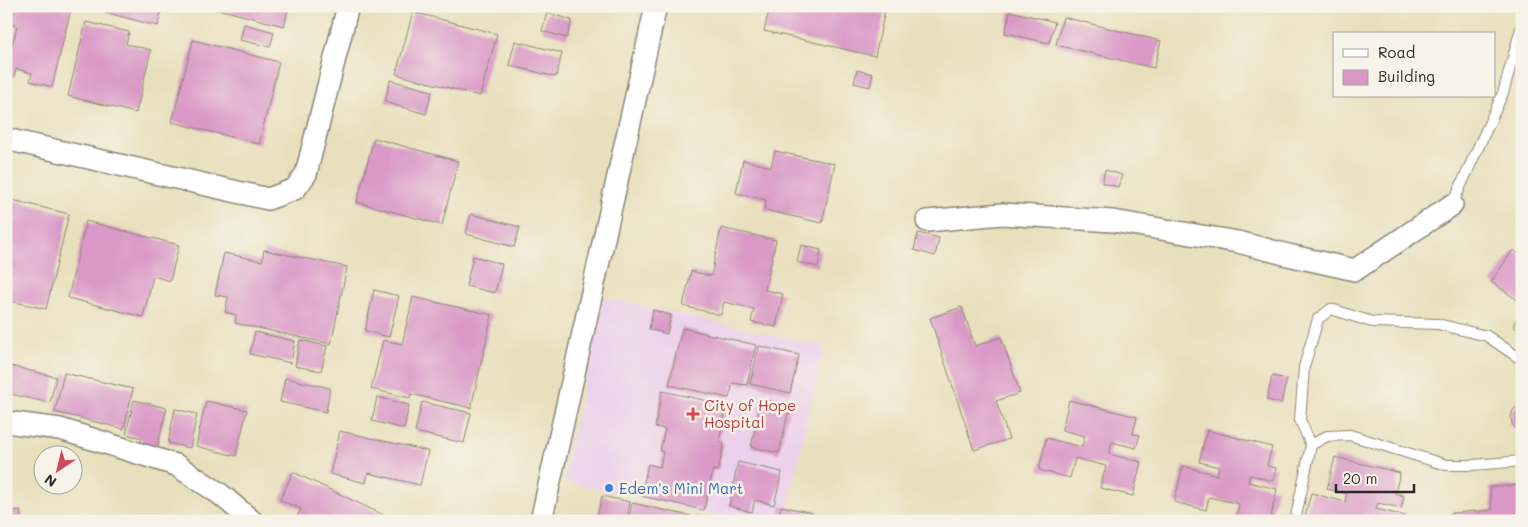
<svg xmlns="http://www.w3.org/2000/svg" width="1528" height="527" viewBox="0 0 1528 527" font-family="Mali,sans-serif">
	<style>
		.built { fill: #ebd1eb }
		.building { fill: #d998c6 }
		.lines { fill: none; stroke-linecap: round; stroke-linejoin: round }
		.lane-casing { stroke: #8a8674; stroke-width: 12 }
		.street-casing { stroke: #8a8674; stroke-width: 24 }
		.lane { stroke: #fff; stroke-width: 10 }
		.street { stroke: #fff; stroke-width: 21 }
		.health-dot { fill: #e0444e; stroke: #f7f3e8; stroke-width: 2 }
		.shop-dot { fill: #3f7fe0; stroke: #f7f3e8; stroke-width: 2 }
		.labels { text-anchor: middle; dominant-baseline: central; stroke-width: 5; stroke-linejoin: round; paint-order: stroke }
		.health-label { font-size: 15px; fill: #be3a42; stroke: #f7f3e8; text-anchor: start }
		.shop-label { font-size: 15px; fill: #366cbe; stroke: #f7f3e8; text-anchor: start }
	</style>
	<rect width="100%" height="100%" fill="#f7f3e8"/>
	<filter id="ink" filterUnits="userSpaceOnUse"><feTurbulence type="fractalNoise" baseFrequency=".02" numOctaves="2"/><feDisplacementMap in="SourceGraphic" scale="10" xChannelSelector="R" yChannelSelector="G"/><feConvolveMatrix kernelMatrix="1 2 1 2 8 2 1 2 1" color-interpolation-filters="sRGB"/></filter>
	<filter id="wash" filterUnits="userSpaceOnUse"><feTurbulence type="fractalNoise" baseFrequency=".0096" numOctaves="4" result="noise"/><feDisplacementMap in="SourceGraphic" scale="20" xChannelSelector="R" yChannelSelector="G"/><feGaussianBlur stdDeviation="1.12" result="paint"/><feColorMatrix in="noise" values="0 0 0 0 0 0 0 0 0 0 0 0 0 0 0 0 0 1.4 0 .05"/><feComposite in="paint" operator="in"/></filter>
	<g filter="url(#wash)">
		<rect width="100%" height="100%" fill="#e8e0bd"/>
		<path class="built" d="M603,297L824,347L785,521H737L562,481Z"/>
		<g id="blocks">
			<path class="building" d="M6,6H60L71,9L52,87L30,81L32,73L16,69L14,77L6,76V52L10,53L17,26L6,24Z
				M108,6H162L158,26L107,13Z
				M214,6H289L284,26L214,8Z
				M770,6H886L875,56L764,31Z
				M1010,11L1055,22L1049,43L1005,33Z
				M413,12L497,34L480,96L396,74Z
				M547,13L572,20L567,38L542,31Z
				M1063,17L1161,41L1154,68L1056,45Z
				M86,22L129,32L126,44L151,50L136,113L68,96Z
				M244,24L274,32L270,47L240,40Z
				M193,40L279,62L259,144L172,122Z
				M515,41L562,53L556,77L509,65Z
				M857,70L873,74L870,87L854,83Z
				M390,80L432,91L426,114L385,102Z
				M374,138L458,161L442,225L357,202Z
				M775,151L835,164L822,223L764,210L766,200L736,193L743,160L771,167Z
				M1105,170L1122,175L1118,187L1102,183Z
				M8,199L69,214L46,309L6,300V205Z
				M471,214L520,227L514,247L466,234Z
				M86,221L179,245L170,281L153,276L143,317L68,298Z
				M721,228L776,240L765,290L783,294L776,327L751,322L754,309L724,302L721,315L683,306L691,271L711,276Z
				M918,233L939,238L935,256L914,250Z
				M801,245L821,250L818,267L797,262Z
				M264,250L347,267L331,344L235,323L236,315L225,312L228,297L215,295L224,253L262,261Z
				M1513,250L1522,256V303L1491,282Z
				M473,256L502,264L495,293L466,286Z
				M374,290L399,296L389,337L365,331Z
				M413,297L492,315L471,408L411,394L410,398L371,389L383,340L402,344Z
				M962,307L975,346L1001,337L1020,393L996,401L1009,439L974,450L930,318Z
				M653,310L671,315L667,334L649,329Z
				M1522,313V332L1513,326Z
				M682,328L756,345L747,385L733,383L729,398L669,385Z
				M255,332L295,341L291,363L250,354Z
				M300,340L327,346L321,371L295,366Z
				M759,346L799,355L790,393L750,384Z
				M6,365L56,377L50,403L6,393Z
				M64,373L133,389L124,429L55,412Z
				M1272,376L1287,379L1281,403L1267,400Z
				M285,378L330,388L326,412L280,402Z
				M662,391L727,405L719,441L724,443L718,471L713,470L704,510L641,496L648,464L660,467L663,452L660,451L665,429L655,427Z
				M377,397L409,405L404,429L372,421Z
				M762,399L790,405L779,453L751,447Z
				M134,400L167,408L156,451L139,447L142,438L126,434Z
				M1069,400L1137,417L1133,434L1140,435L1136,448L1112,442L1109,454L1141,462L1133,496L1100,488L1106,466L1075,458L1070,478L1039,470L1046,438L1082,447L1085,436L1062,430Z
				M206,401L247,410L236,456L196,446Z
				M422,402L471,413L464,443L415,432Z
				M1519,405H1522V432L1517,430L1512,425L1511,417L1513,410Z
				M175,409L197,414L190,448L168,443Z
				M1207,430L1272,447L1267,466L1276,468L1273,481L1250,475L1248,482L1277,489L1270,521H1249L1236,517L1239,504L1209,497L1206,510L1174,502L1183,466L1217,475L1219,467L1199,462Z
				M340,431L428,451L420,485L368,473L366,483L330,474Z
				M1335,457L1400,473L1395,493L1404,496L1401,508L1378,503L1376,509L1405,516L1404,521H1304L1311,493L1345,502L1347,494L1327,489Z
				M738,462L782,472L774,505L755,500L752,512L729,506Z
				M293,472L396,521H295L301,509L280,500Z
				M1522,485V521H1452L1451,513L1492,510L1490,487Z
				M602,496L630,502L626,521H596Z
				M632,503L690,516L689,521H628Z
				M781,506L813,513L812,521H778Z
				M20,510L22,521H6V512Z
				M696,516L714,520V521H695Z"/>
		</g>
	</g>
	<g filter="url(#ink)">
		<use href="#blocks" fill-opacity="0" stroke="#8a8674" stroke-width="1"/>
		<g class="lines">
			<g class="lane-casing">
				<path id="lane" d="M1452,205L1503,93L1522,25
					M1311,445L1300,420L1304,367L1318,319L1331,309L1372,322L1438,324L1487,336L1522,360
					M1295,521L1311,445L1327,436L1350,435L1446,465H1473L1522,461"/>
			</g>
			<g class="street-casing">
				<path id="street" d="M6,139L268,199L295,189L306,174L348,6
					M927,221L1002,214L1113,221L1238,242L1288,255L1355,270L1452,205
					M6,422L60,429L176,465L220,494L252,521
					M541,521L656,6"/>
			</g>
			<use href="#lane" class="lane"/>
			<use href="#street" class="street"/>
		</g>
	</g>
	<path class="health-dot" d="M690.5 406.5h5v5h5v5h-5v5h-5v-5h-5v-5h5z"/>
	<circle class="shop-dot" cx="609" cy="488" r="5"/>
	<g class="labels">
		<g class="health-label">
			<text x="704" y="405">City of Hope<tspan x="704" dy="17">Hospital</tspan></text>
		</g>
		<g class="shop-label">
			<text x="619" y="488">Edem's Mini Mart</text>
		</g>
	</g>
	<rect width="1528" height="527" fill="none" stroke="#f7f3e8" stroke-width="25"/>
	<rect x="1333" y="32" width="162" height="65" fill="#f7f3e8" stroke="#a5a39c"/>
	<rect x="1343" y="49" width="25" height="8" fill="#ffffff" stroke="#a5a39c"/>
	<text x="1378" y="58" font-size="15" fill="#2b2b2b">Road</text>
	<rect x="1343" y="70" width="25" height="15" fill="#d998c6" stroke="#a5a39c"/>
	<text x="1378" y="82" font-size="15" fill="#2b2b2b">Building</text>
	<g transform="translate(58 470) rotate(215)"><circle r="24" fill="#f7f3e8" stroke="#a5a39c"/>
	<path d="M0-4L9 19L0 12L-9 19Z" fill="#d1495b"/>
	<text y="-8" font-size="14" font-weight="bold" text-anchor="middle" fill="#2b2b2b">N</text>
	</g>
	<path d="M1336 484v8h78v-8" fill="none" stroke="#2b2b2b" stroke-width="2.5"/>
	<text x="1343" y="484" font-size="15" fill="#2b2b2b" stroke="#f7f3e8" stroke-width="4" paint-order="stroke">20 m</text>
</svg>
